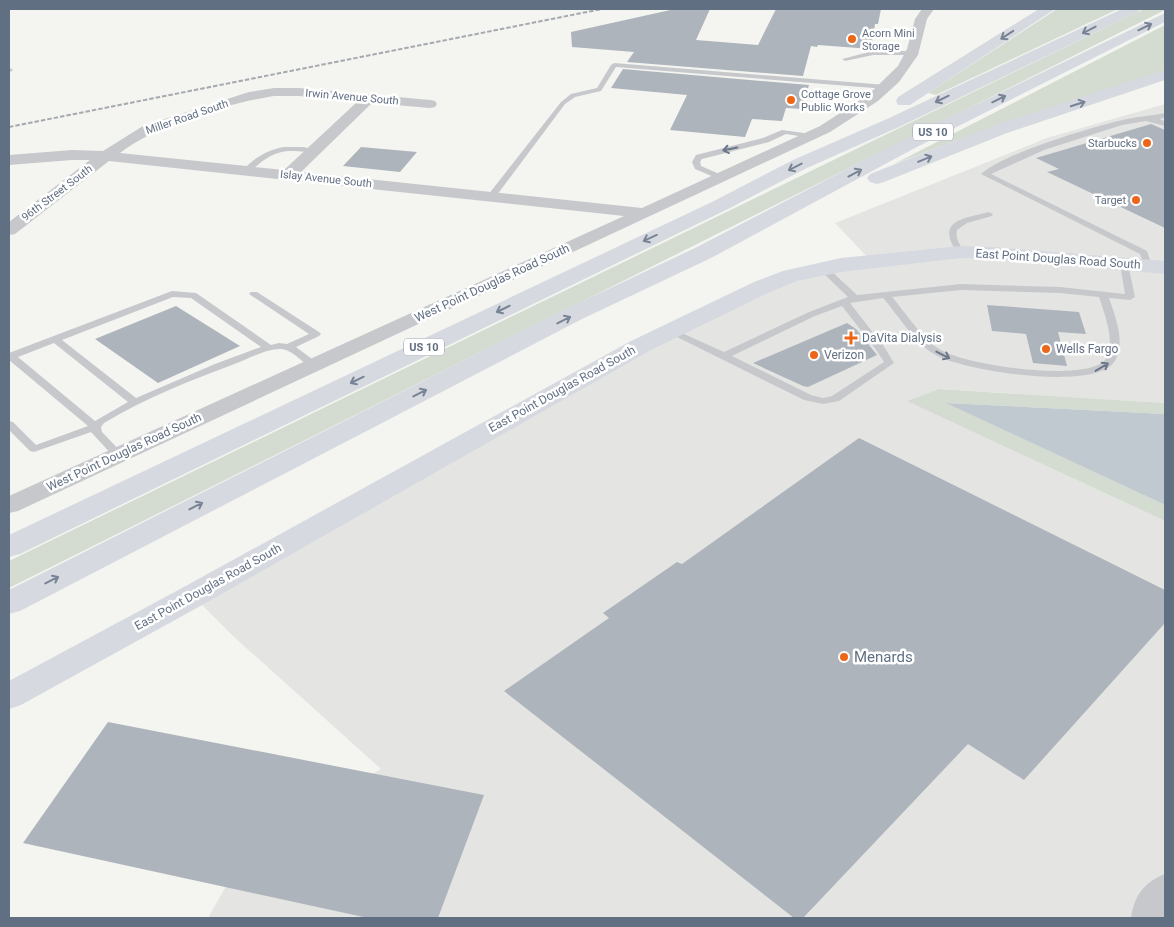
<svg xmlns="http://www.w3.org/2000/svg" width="1174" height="927" viewBox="0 0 1174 927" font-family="Roboto,sans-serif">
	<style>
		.built { fill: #e4e5e3 }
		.green { fill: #d4dcd1 }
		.water { fill: #c1c9d0 }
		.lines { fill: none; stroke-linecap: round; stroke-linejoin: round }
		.stream { stroke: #c1c9d0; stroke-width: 3 }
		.building { fill: #aeb4bb }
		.lane { fill: #c6c8cc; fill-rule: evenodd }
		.street { fill: #c6c8cc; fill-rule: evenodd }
		.secondary { fill: #d6d9df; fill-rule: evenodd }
		.highway { fill: #d6d9df; fill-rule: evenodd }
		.rail { stroke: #a5a9b0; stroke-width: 2; stroke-dasharray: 4.5 2; stroke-linecap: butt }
		.oneway { stroke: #788495 }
		.oneway2 { stroke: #6b788a }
		.poi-dot { fill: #ed6618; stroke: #fff; stroke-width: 2 }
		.labels { text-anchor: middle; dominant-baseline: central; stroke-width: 5; stroke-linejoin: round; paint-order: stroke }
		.far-poi-label { font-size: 11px; fill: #616f83; stroke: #fff; text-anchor: start }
		.far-street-label { font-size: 11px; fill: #616f83; stroke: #fff }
		.shield { fill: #fff; stroke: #909aa8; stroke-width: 1 }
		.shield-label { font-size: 11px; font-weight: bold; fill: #616f83 }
		.street-label { font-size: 12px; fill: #616f83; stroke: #fff }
		.poi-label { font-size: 12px; fill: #616f83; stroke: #fff; text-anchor: start }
		.near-poi-label { font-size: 15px; fill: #616f83; stroke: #fff; text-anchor: start }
	</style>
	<rect width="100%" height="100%" fill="#f4f5f0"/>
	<path class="built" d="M1165,104V403L940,389L908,401L1165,521V885L1156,889L1158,918H208L247,849L381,769L233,636L193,596L762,287L871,261L835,223L1047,138Z"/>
	<path class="green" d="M1057,9H1118L936,95L928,93Z
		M1144,9H1165V10L9,588V561Z
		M1165,25V72L984,130L894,164Z
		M939,389L1165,403V414L947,403L1165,505V521L907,401Z"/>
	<path class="water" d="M946,403L1165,414V505Z"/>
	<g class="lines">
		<path class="stream" d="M9,70H11"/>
	</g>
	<path class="building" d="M675,9H710L696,40L758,45L776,9L842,10V9H881L878,24H875L871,49L818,45L817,47L811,46L803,76L627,62L634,52L572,47L571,32Z
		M623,69L809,85L802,109L786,108L782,121L752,119L745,137L670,130L687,95L611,88Z
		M1151,124L1165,130V228L1047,172L1059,169L1036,158Z
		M361,147L417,152L400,172L343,166Z
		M987,305L1079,312L1086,334L1058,332L1067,366L1033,363L1026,334L992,331Z
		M176,306L240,346L158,383L95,339Z
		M847,323L856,329L877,355L808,387L803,386L753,363Z
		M859,438L1165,590V623L1024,780L968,744L803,918H794L504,691L609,618L603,613L677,562L682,564Z
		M108,722L484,795L438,918H368L23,843Z"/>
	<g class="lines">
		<path class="lane" d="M873,51H911L914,53L911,55H873L845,61L842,59Z
			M614,63L886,85L889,87L886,89L616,67L601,91L575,97L565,104L494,199H488V195L561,102L571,94L597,88L611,65Z
			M1165,113V117L1160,119L1165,122V126L1146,121L1122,125L1044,150L991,174L1147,251L1152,266L1151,268H1145L1140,254L981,174C1004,153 1095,126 1127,119C1140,116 1152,116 1165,113Z
			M782,130L811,134L815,136L811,138L786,134L769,142L702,159L700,162L701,166L724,176L725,178L721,180L695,169L692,162L696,155L763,138Z
			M284,147H303L318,150C312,154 302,151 294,151C275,150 262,160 249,173L242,171C254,158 267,150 284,147Z
			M989,212L993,214L992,216L967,223L957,230C955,239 960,245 965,252L961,255L958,254C935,221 961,219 989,212Z
			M1124,261L1128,264L1135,297L1130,300L1109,298C1115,316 1126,342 1115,361C1097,392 961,371 934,354C915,343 898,315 883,298L850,303L885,348L894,363L839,401L823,404L804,400L665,331L667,329H673L724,352L809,312L848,297L821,271V267H827L857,295L961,284L1060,287L1125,294L1120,264ZM961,290L1060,293L1099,297C1104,312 1117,346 1105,360C1085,383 966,365 941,350C923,340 906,313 892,297ZM842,306L877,351L884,362L832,396L823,398L811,395L732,356L815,316Z
			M172,291L196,293L271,345L279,343L287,344L309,334L249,294L251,292H257L319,332L321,334L319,336L296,347L320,365L315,368C303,365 295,351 282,349C268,348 250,358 237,363C192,380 145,398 104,423L101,427L102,432L124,455L118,458L114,457L91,432L34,452L30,451L9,430V421L13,422L36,445L88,426L9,360V353ZM173,297L191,298L261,347L215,364L136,398L62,340ZM54,343L128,402L95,421L18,357Z"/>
		<path class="street" d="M922,9H934L927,19L918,55L899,82L878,101L830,132L18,511L9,513V496L624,216L109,161L15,234L9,235V222L90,160H72L9,165V155L72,150L103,151L143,126L249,92L274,88H299L430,100L435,101L437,104L435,107L430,108L372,103L301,172L642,208L820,126L868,95L898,66L907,49L915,19ZM274,96H299L357,102L284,170L120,153C156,125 229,103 274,96Z
			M1165,874V918H1131C1134,896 1144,882 1165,874Z"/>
		<path class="secondary" d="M961,246L994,247L1165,261V274L994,259L961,258L841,272L797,281L770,292L649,351L204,604L21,705L9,709V681L182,588L631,341L754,282L783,271L841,258Z"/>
		<path class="highway" d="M1039,9H1055L910,105H898L896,101L898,97Z
			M1122,9H1140L1138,12L899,127L807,168L728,209L20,554L9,557V535L714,201L793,160L887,119Z
			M1165,13V22L913,149L711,258L582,319L20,611L9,614V590L566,309L695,248L901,141Z
			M1165,70V80L1007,133L884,182L877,184L870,182L867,178L870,174L995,125Z"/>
		<path class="rail" d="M9,127L602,9"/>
	</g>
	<defs><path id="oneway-shaft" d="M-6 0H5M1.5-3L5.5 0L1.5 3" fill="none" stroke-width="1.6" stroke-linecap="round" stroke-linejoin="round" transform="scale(1.25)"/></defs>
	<g class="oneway">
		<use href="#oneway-shaft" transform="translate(1145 27) rotate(-26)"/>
		<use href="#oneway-shaft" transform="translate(1089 30) rotate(153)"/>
		<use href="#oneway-shaft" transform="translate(1007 35) rotate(147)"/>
		<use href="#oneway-shaft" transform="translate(942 99) rotate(154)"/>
		<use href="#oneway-shaft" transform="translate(999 99) rotate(-26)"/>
		<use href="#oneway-shaft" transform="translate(1078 104) rotate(-18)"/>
		<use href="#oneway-shaft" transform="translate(925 159) rotate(-22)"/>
		<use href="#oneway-shaft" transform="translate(795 167) rotate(153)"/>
		<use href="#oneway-shaft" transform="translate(855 173) rotate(-28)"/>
		<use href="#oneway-shaft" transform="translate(650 238) rotate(155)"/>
		<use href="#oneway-shaft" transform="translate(503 309) rotate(154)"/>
		<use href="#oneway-shaft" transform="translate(564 320) rotate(-27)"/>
		<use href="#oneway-shaft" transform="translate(357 380) rotate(154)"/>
		<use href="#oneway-shaft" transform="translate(420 393) rotate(-27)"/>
		<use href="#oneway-shaft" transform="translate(196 506) rotate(-27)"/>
		<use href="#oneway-shaft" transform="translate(52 580) rotate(-27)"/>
	</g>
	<g class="oneway2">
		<use href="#oneway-shaft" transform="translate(730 149) rotate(168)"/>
		<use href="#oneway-shaft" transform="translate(943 355) rotate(27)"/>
		<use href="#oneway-shaft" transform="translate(1102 367) rotate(-31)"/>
	</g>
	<g class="poi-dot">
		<circle cx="852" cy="39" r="5"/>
		<circle cx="791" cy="100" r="5"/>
		<circle cx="1147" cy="143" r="5"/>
		<circle cx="1136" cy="200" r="5"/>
		<path d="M848.5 330.5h5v5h5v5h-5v5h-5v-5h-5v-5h5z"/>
		<circle cx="1046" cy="349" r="5"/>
		<circle cx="814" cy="355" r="5"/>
		<circle cx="844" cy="657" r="5"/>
	</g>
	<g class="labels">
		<g class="far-poi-label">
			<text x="862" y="33">Acorn Mini<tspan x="862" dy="13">Storage</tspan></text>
			<text x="801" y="94">Cottage Grove<tspan x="801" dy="13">Public Works</tspan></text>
			<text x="1137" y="143" text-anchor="end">Starbucks</text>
			<text x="1126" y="200" text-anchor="end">Target</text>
		</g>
		<g class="far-street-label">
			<text transform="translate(352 97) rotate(5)">Irwin Avenue South</text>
			<text transform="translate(187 117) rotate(-19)">Miller Road South</text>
			<text transform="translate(326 179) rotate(6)">Islay Avenue South</text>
			<text transform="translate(57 193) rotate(-37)">96th Street South</text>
		</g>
		<g class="shield">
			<rect x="913" y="123.5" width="40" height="17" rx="4"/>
			<rect x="404" y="338.5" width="40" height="17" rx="4"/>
		</g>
		<g class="shield-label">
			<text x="933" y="132">US 10</text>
			<text x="424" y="347">US 10</text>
		</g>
		<g class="street-label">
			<text transform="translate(1058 259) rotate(4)">East Point Douglas Road South</text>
			<text transform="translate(492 283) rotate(-25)">West Point Douglas Road South</text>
			<text transform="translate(562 389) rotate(-29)">East Point Douglas Road South</text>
			<text transform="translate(124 452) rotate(-25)">West Point Douglas Road South</text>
			<text transform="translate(208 587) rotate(-29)">East Point Douglas Road South</text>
		</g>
		<g class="poi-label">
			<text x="862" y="338">DaVita Dialysis</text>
			<text x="1056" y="349">Wells Fargo</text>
			<text x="824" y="355">Verizon</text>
		</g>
		<g class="near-poi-label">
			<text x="854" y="657">Menards</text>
		</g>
	</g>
	<rect width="1174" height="927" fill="none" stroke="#616f83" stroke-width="20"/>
</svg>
